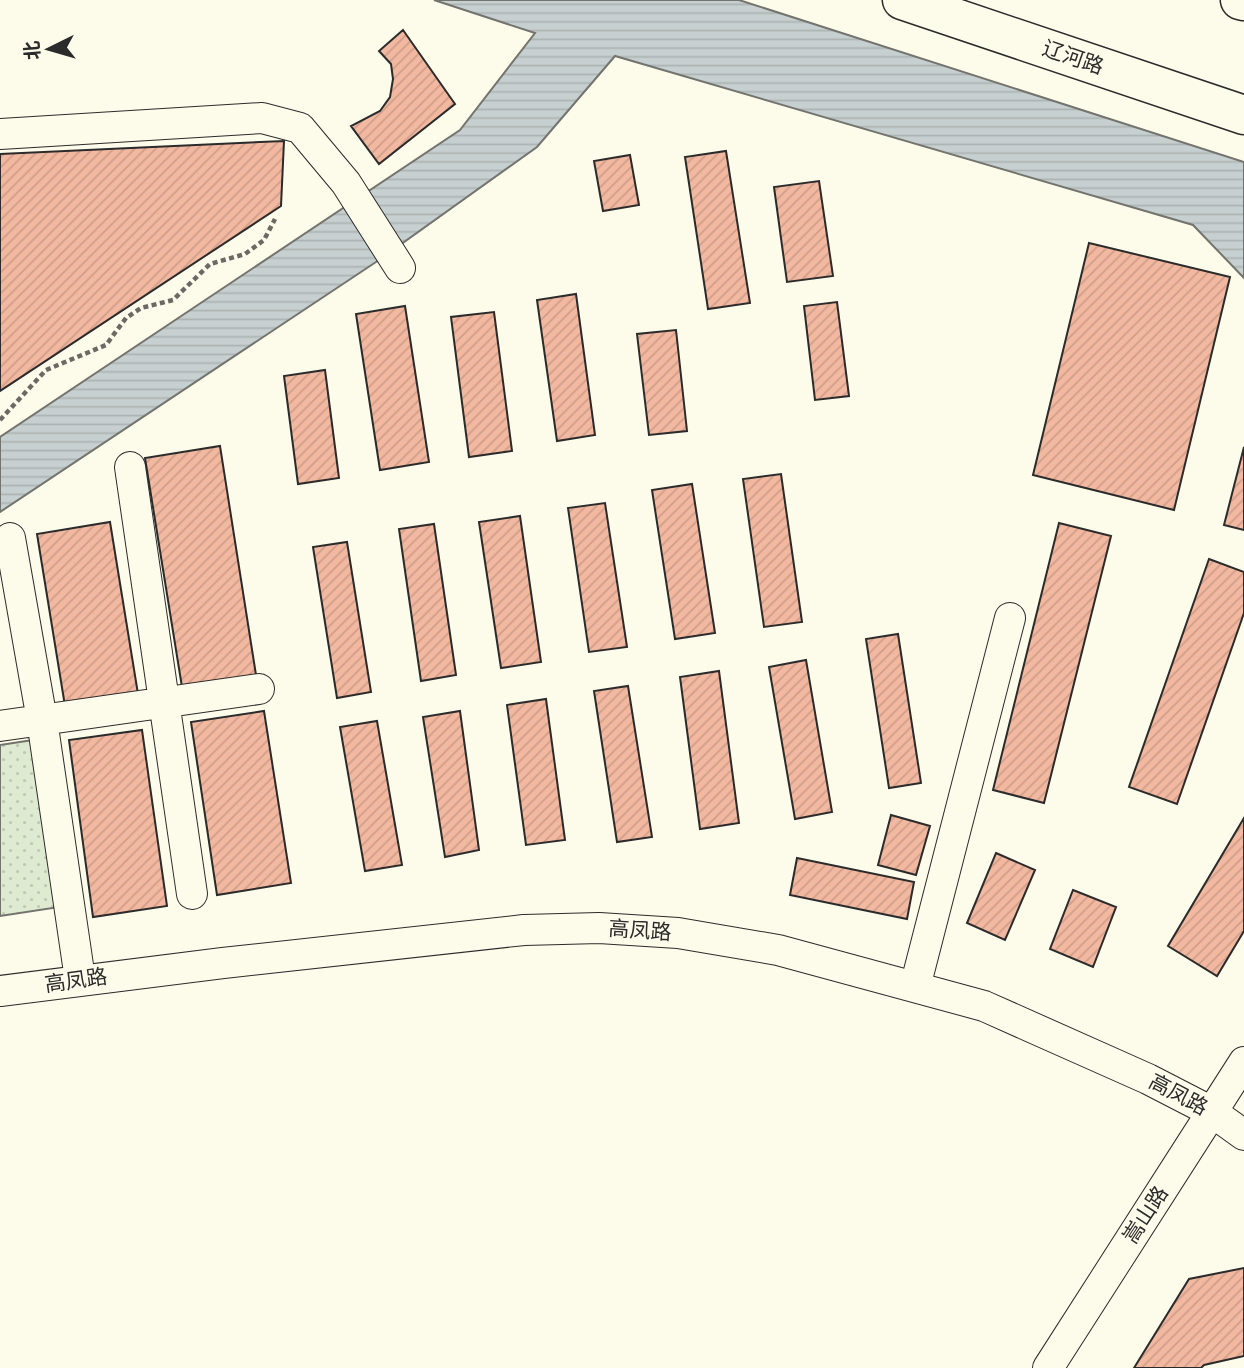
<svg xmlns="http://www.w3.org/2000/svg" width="1244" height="1368" viewBox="0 0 1244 1368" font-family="'Varela Round','Noto Sans SC',sans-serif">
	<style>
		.grass { fill: url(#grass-dots); stroke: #74746e; stroke-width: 2 }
		.water { fill: url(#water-rules); stroke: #74746e; stroke-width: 2 }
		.building { fill: url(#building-hatch); stroke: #2b2b2b; stroke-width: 2 }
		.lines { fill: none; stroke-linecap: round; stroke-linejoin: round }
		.minor-casing { stroke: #2b2b2b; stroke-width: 32 }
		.major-casing { stroke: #2b2b2b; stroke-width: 41 }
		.path { stroke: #6a6964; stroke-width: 4.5; stroke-dasharray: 5 3.5; stroke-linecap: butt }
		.minor { stroke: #fdfbea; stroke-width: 30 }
		.major { stroke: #fdfbea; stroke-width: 38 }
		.labels { text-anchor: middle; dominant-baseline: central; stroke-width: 5; stroke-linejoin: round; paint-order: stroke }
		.street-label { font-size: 21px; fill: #2b2b2b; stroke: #fdfbea }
	</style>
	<defs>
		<pattern id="grass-dots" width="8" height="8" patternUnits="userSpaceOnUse" patternTransform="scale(1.75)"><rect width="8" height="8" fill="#deebd1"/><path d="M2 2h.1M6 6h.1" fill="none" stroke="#bfcab4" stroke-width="1.8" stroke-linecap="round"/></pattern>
		<pattern id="water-rules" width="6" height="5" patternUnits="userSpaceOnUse" patternTransform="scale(1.75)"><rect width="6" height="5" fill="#c7d0d0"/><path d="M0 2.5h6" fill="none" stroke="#abb3b3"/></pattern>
		<pattern id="building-hatch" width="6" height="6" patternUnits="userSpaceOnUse" patternTransform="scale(1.75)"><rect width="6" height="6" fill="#f2b8a0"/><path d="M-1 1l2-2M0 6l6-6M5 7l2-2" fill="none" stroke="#d09e8a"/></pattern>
	</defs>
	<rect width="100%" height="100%" fill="#fdfbea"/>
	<path class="grass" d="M40,739L66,906L0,916V745Z"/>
	<path class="water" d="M434,0H739L1244,162V278L1193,225L615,56L537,147L379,260L0,512V437L460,130L535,33Z"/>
	<path class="building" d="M403,30L455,104L379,164L351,126L380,111L390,97L393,79L391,64L379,51Z
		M284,141L281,206L0,391V154Z
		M726,151L750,303L708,309L685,157Z
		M630,155L639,205L603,211L594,161Z
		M819,181L833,276L787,282L774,187Z
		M1089,243L1230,277L1174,510L1033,475Z
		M576,294L595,435L557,441L537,300Z
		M837,302L849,396L815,400L804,306Z
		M405,306L429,462L380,470L356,314Z
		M494,312L512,451L469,457L451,317Z
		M676,330L687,431L649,435L637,334Z
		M325,370L339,478L298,484L284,376Z
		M220,446L256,675L182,687L145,458Z
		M1244,447V530L1224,525Z
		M781,474L802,622L764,627L743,479Z
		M692,484L715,633L675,639L652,490Z
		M605,503L627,647L589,652L568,508Z
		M520,516L541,662L501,668L479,522Z
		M110,522L138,694L65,706L37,534Z
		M1059,523L1111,536L1044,803L993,790Z
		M434,524L456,675L421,681L399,529Z
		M347,542L371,692L337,698L313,547Z
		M1209,559L1244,572V613L1177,804L1129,787Z
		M898,634L921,783L889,788L866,639Z
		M806,660L832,812L795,819L769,667Z
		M719,671L739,823L700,829L680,677Z
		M628,686L652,837L617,842L594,691Z
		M546,699L565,840L526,845L507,705Z
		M264,711L291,883L217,895L191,722Z
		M460,711L479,850L445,857L423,717Z
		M377,721L402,865L365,871L340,727Z
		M142,730L167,906L93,917L69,740Z
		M891,815L930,826L916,875L878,865Z
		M1244,818V931L1217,976L1168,946Z
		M996,853L1035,870L1005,940L967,923Z
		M797,858L914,882L907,919L790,895Z
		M1073,890L1116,907L1093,967L1050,949Z
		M1244,1268V1356L1204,1365L1201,1368H1134L1189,1279Z"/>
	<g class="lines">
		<g class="minor-casing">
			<path id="minor" d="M0,134L262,118L300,128L346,183L400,268
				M130,467L192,894
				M10,538L42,720L80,979
				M0,726L259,689
				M915,987L1010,618
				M0,991L223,963L524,930L599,928L678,933L778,950L984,1006L1148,1079L1212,1112L1244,1135
				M1048,1368L1244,1062"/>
		</g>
		<g class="major-casing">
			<path id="major" d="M902,0L1244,115
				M1240,0L1244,1"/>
		</g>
		<path class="path" d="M0,420L46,370L106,345L126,318L141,308L173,300L210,264L245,254L264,240L275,219"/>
		<use href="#minor" class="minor"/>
		<use href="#major" class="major"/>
	</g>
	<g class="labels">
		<g class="street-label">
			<text transform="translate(1073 58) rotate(19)">辽河路</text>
			<text transform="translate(640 931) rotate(4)">高凤路</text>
			<text transform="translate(76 981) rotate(-8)">高凤路</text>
			<text transform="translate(1178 1095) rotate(28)">高凤路</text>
			<text transform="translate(1146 1215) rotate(-57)">嵩山路</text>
		</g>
	</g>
	<g transform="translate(49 49) rotate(265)" stroke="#fdfbea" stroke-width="5" paint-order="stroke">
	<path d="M0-5L12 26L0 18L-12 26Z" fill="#2b2b2b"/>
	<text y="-10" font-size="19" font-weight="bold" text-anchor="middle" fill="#2b2b2b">北</text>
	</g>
</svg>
